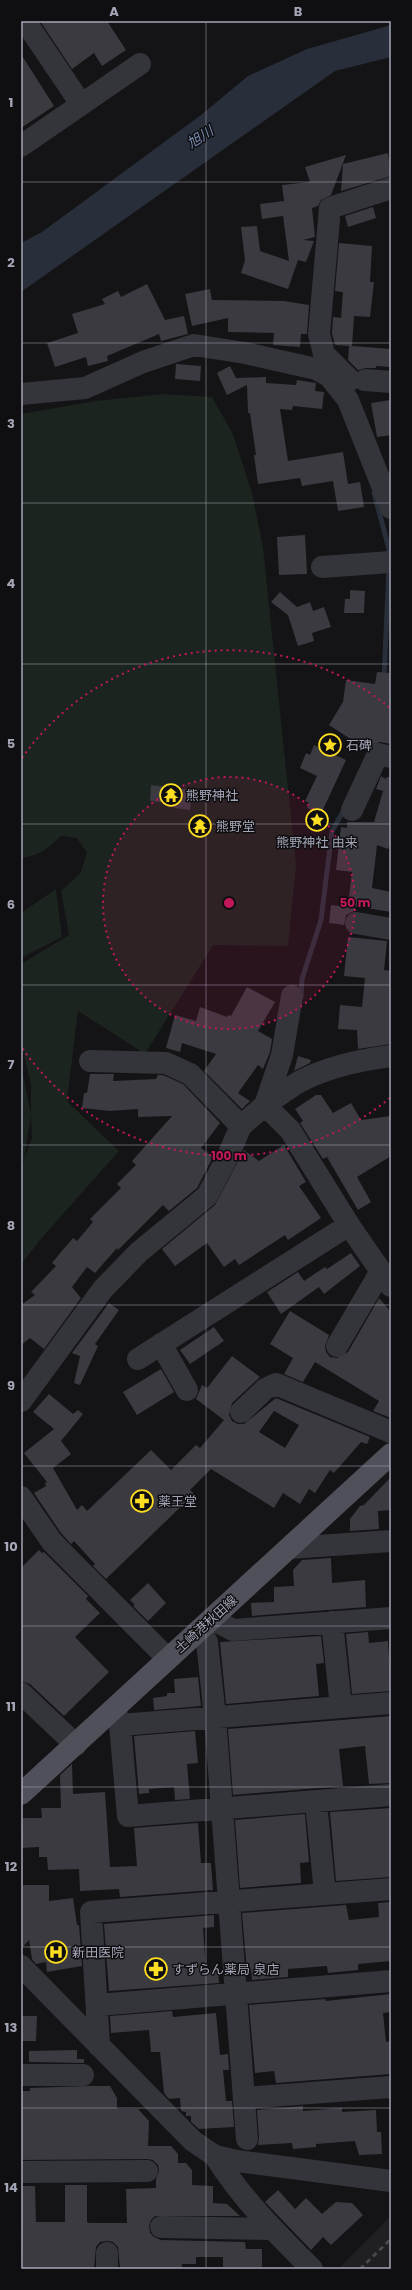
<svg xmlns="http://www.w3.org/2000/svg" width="412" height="2290" viewBox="0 0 412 2290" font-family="Poppins,'Noto Sans JP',sans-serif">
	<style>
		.built { fill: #201f22 }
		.green { fill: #1b241e; fill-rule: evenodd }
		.water { fill: #292f3a }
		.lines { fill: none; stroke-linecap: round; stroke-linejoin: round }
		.stream { stroke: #292f3a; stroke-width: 5 }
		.building { fill: #3b3a40; fill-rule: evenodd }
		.minor { stroke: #34343b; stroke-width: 22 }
		.major { stroke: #50505a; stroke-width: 22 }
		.rail { stroke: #474850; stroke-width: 3; stroke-dasharray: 5 4; stroke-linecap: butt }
		.grid { fill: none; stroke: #a4a6b7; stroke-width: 1; stroke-opacity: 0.55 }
		.ring { fill: none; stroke: #c2185b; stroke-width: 2; stroke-dasharray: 2 4 }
		.labels { text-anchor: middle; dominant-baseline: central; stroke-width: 3; stroke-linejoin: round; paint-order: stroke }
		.poi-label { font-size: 13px; fill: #a4a6b7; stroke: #0f0e10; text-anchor: start }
		.street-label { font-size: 13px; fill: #a4a6b7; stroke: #0f0e10 }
		.water-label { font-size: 14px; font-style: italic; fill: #788db4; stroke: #0f0e10 }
		.centre { fill: #c2185b; stroke: #0f0e10; stroke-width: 2 }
		.ring-label { font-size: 12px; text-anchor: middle; font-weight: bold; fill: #c2185b; stroke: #0f0e10; stroke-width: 3; stroke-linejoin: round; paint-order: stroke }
		.neatline { fill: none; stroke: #a4a6b7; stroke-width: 1.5 }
		.grid-label { font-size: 13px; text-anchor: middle; font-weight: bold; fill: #a4a6b7 }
	</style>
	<rect width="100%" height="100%" fill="#141315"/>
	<path class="built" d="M391,2216V2269H338Z"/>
	<path class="green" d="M163,394L212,397L233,434L252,493L263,547L296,865L288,946L213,945L145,1054L78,1011L67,1101L119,1151L40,1240L21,1265V1170L24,1160L21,1164V1065L31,1114V1085L21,1042V964L69,935L61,891L80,874L87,853L77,838L61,836C48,849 39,856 21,858V414L95,401ZM31,1116L32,1138L24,1159Z
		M56,889L62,937L21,958V913Z"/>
	<path class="water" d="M391,25V57L335,71L21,292V243L42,232L201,115L248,76L307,49Z"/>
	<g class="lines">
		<path class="stream" d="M374,493L389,549V557
			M384,679L389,567
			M301,997L302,979L321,920L332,831L345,808"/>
	</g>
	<path class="building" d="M40,21H107L126,50L102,66L94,53L72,69Z
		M21,54L54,106L21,128Z
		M388,153L391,176L341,191L343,164Z
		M346,155L331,195L321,200L318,206L312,208L315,237L303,240L314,241L306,262L298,260L288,289L241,273L245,260L241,227L257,226L260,251L289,261L283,216L262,219L260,204L284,201L282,185L310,182L305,167Z
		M373,207L376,218L348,227L345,216Z
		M339,243L372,246L370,282H374L370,317L354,316L352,346L391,349V367L376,366V368H366L358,370L348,360L349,346L335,345L332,333L333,317L341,318L343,292L335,291Z
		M147,284L165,320L184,316L188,334L161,341L159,334L107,356L108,361L88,366L86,357L55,367L47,343L78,333L72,314L105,304L102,299L118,291L121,297Z
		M210,289L212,300L284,301L309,305L307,334H301L300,347L273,345L274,333L228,332V318L192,326L185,294Z
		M176,364L201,366L200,381L175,379Z
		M230,366L236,378L266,377V383L296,385L297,380L316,383L315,391L324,392L322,409L293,406L292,410L280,409L288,461L343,452L348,484L360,482L364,507L338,511L333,481L302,486L300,478L258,484L254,455H256L250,413H248L247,385L227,395L217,373Z
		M390,400L391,435L377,437L371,403Z
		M305,535L307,574L279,575L277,537Z
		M350,590L365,591L364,613H344L345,599H350Z
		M280,592L297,607L310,602L313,611L324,607L331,627L312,633L314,641L298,646L288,615L271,602Z
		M377,672L391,673V744L380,742L370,745L356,743V739L355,742L329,725L343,702L346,680L375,684Z
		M314,745L346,760L321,814L307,808L309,803L305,801L317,776L300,768L306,753L310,755Z
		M381,776L386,779L387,777H391V841L388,849L377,845L372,888L391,892V912L348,905L352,872L336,870L341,827L347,828V822H374L383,791L376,789Z
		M151,785L192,790L190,810L174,808L175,804L171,803L150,801Z
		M331,905L355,908L354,911L346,915L344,925L329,923Z
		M348,937L387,941L384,970L391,971V1044L358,1049L357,1030L338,1029L340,1005L362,1007L365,978L344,976Z
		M247,987L275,1002L258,1031L272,1039L270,1052L263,1069L258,1065L238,1093L250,1101L242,1109L204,1071L216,1054L182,1043L180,1052L166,1048L175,1015L196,1021L200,1007L227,1017L228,1015L231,1016Z
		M298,1056L311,1060L310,1063L294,1071Z
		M90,1074H114L113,1081L156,1079L158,1075H163L183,1084L220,1123L201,1148L213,1157L197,1188L169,1211L163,1205L118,1250L117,1248L95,1273L87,1267L72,1287L81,1298L44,1349L30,1338L21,1345V1305L35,1295L31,1292L56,1266L52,1263L61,1252L73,1238L77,1241L93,1222L90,1219L121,1188L117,1184L136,1165L132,1161L172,1116L138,1117V1109L110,1111L82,1108L84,1093H87Z
		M316,1095H321L333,1113L351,1103L361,1120L391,1116V1156L357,1177L371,1202L358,1210L327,1157L323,1159L300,1123L303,1121L295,1109Z
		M284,1145L306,1182L299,1186L321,1218L288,1240L285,1235L239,1265L235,1259L224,1267L207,1243L175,1266L162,1249L215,1205L244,1150L259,1161Z
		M351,1253L360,1266L324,1294L319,1287L281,1314L267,1292L298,1272L304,1281L325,1267L327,1269Z
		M379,1298L391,1312V1418L373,1411L379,1401L315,1362L303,1382L284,1374L293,1358L270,1344L290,1311L329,1335L325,1346L326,1352L330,1357L337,1358L348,1352Z
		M109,1303L119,1310L95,1344L98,1346L80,1385L74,1383L80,1356L72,1353Z
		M214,1327L224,1341L190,1364L180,1350Z
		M232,1356L260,1377L232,1403L229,1415L232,1421L238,1424H244L276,1398L370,1437L367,1444L361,1442L334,1473L330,1470L315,1493L309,1489L300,1504L283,1493L274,1508L211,1469L190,1490L194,1494L106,1579L93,1566L95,1564L74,1541L71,1544L61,1533L34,1493L46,1486L45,1483L47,1482L24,1453L54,1429L33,1412L49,1394L73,1414L78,1410L83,1414L61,1441L71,1454L53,1468L77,1510L82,1505L87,1511L151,1450L171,1470L196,1445L200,1448L224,1420L196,1399L202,1385L207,1388ZM274,1411L299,1425L285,1448L259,1432Z
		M161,1369L174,1392L137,1415L123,1392Z
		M391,1477V1510L378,1511L379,1529L350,1531V1519L360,1506L364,1505Z
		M39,1550L42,1553L44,1552L88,1596L86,1599L100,1613L75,1637L109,1672L64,1716L30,1684L21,1681V1568Z
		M331,1558L332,1583L365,1580L366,1607L252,1616L251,1603L274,1602V1587L294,1586L293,1570L302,1560Z
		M148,1583L166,1603L148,1621L133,1606L135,1605L130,1600Z
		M368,1632L369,1643L388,1641L391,1691L352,1694L346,1634Z
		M321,1636L324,1663L316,1664L319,1696L226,1704L220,1642Z
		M198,1677L201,1706L154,1710L153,1698L167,1696V1693H175L174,1679Z
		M391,1716V1783L369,1784L365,1746L339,1749L343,1786L233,1795L228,1729Z
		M195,1731L198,1763L187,1764L190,1799L175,1800L174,1787L149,1789V1793L139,1794L134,1736Z
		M72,1764L73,1794L105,1792L110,1867L137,1866L134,1828L198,1823L201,1863H211L213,1890L120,1897L119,1889L80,1891L79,1869L48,1870L47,1857H39V1847L21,1848L23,1818H42L41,1808H61L60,1775Z
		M391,1808V1877L336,1881L330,1812Z
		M305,1814L309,1862L300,1863L301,1883L240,1888L235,1820Z
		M23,1885H49V1901L73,1898L77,1925H79L82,1966L47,1972L46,1962L36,1964L32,1959L29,1940L23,1947Z
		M391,1902V1961L358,1964V1970L328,1973L327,1966L288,1969V1977L252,1980L251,1970L247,1971L242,1913L346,1905L349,1920L379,1917L378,1903Z
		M214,1915V1927L203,1928L206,1971L218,1970L219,1983L109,1991L104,1924Z
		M391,1994V2012L383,2013L386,2042L391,2041V2074L276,2083L274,2071L255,2073L249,2005L325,1999L326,2001Z
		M172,2011L173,2017L216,2013L220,2055L228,2054L229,2070H223L226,2101H232L234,2127L199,2129L191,2122V2116H186V2112L181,2111L180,2098L169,2099L164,2093L160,2052H151L149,2030L111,2033L110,2016Z
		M22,2016H37L36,2041H21Z
		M77,2050V2059H84V2063L29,2062V2051Z
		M88,2086H110L117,2098V2109H138L149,2121L148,2146H171L178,2154V2163H186L192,2170V2185L213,2186V2203L227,2204L240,2216H155L151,2220L149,2226L150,2233L154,2237L161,2240L245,2242L246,2249H262V2267H223V2257H196V2264H182V2269H120L118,2247L113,2242L107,2241L100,2242L96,2247L94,2269H23L21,2186H35L36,2222H65V2185H87V2222L89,2223H127L126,2189L156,2188V2179L159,2171L158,2165L153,2160L147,2159L21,2160V2091H30V2088Z
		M303,2106V2111L342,2108V2112L376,2110L377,2132H381L382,2154L359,2155L355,2141L316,2144V2147L293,2149L292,2143L258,2145L259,2138L257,2110Z
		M278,2190L295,2209L306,2198L322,2214L336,2202L352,2203L363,2215L331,2245L323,2237L311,2250L265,2202Z"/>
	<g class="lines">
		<path class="minor" d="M25,21L81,104
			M21,146L140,64
			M350,380L324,354L319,334L330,208L391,188
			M365,380L391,382
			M21,394L85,388L143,362L194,345L245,353L316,369L329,376L348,400L391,508
			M322,567L391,562
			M352,810L378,754L391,757
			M356,923L391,929
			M292,996L282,1055L265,1105C276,1098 287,1089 299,1082C327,1067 359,1060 391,1056
			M90,1061L166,1063L190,1074L241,1126
			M161,1344L187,1390
			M337,1346L381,1271
			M138,1359L349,1225
			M21,1401L103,1289L139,1252L207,1196L227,1158L241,1126L265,1105L290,1130L349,1225L391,1286
			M241,1412L265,1389L276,1384L391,1432
			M21,1497L52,1542L168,1659
			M289,1548L391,1541
			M212,1619L233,1630L391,1618
			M332,1622L341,1707
			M200,1630L207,1642L215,1717L247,2139
			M21,1693L76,1745
			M115,1709L120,1725L128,1816L391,1795
			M120,1725L391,1703
			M316,1802L325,1894
			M21,1966L193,2141L215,2156L237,2161L391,2181
			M97,2005L391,1981
			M99,2046L91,1912L391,1889
			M21,2075H83
			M244,2098L391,2087
			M215,2156C241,2198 277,2234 312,2269
			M21,2172L147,2171
			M161,2227L272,2229
			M107,2253V2269"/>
		<path class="major" d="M21,1794L391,1454"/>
		<path class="rail" d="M360,2269L391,2239"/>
	</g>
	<path class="grid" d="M206,21V2269M21,182H391M21,343H391M21,503H391M21,664H391M21,824H391M21,985H391M21,1145H391M21,1305H391M21,1466H391M21,1626H391M21,1787H391M21,1947H391M21,2108H391"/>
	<circle cx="229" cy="903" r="126" fill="#c2185b" fill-opacity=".12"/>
	<g class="ring">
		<circle cx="229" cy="903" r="126"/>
		<path d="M390 1098A253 253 0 0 1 22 1048M22 758A253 253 0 0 1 390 708"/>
	</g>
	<defs>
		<g id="sight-ring" transform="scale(1.15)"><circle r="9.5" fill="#0f0e10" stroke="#fede23" stroke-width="1.5"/><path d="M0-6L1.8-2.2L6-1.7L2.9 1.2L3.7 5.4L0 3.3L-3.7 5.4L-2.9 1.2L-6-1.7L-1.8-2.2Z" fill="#fede23"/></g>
		<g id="temple-ring" transform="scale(1.15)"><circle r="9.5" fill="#0f0e10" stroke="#fede23" stroke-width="1.5"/><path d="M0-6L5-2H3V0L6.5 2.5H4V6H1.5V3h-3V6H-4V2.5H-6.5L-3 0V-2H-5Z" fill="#fede23"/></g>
		<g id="pharmacy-ring" transform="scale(1.15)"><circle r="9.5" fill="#0f0e10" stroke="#fede23" stroke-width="1.5"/><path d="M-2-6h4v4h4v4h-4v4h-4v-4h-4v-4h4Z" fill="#fede23"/></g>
		<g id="hospital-ring" transform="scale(1.15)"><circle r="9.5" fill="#0f0e10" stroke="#fede23" stroke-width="1.5"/><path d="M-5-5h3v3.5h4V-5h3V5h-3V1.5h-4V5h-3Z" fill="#fede23"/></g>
	</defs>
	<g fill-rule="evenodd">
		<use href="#sight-ring" x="330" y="745"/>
		<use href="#temple-ring" x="171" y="795"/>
		<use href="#sight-ring" x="317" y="820"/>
		<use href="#temple-ring" x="200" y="826"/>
		<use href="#pharmacy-ring" x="142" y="1501"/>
		<use href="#hospital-ring" x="56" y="1952"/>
		<use href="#pharmacy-ring" x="156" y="1969"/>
	</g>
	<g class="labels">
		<g class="poi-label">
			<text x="346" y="745">石碑</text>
			<text x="186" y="795">熊野神社</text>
			<text x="216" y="826">熊野堂</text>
			<text x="317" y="842" text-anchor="middle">熊野神社 由来</text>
			<text x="158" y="1501">薬王堂</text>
			<text x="72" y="1952">新田医院</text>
			<text x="172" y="1969">すずらん薬局 泉店</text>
		</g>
		<g class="street-label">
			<text transform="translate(206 1624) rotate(-42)">土崎港秋田線</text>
		</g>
		<g class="water-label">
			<text transform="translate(200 137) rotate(-33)">旭川</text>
		</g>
	</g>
	<circle cx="229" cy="903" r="6" class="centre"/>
	<g class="ring-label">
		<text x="355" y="907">50 m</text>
		<text x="229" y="1160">100 m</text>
	</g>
	<rect width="412" height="2290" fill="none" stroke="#0f0e10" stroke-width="44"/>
	<rect x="22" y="22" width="368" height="2246" class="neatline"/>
	<g class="grid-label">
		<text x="114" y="16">A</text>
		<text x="298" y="16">B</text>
		<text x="11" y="107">1</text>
		<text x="11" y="267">2</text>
		<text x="11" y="428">3</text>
		<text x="11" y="588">4</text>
		<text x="11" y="748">5</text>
		<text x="11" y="909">6</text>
		<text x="11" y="1069">7</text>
		<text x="11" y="1230">8</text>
		<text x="11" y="1390">9</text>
		<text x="11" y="1551">10</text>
		<text x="11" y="1711">11</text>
		<text x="11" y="1871">12</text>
		<text x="11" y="2032">13</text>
		<text x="11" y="2192">14</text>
	</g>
</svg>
